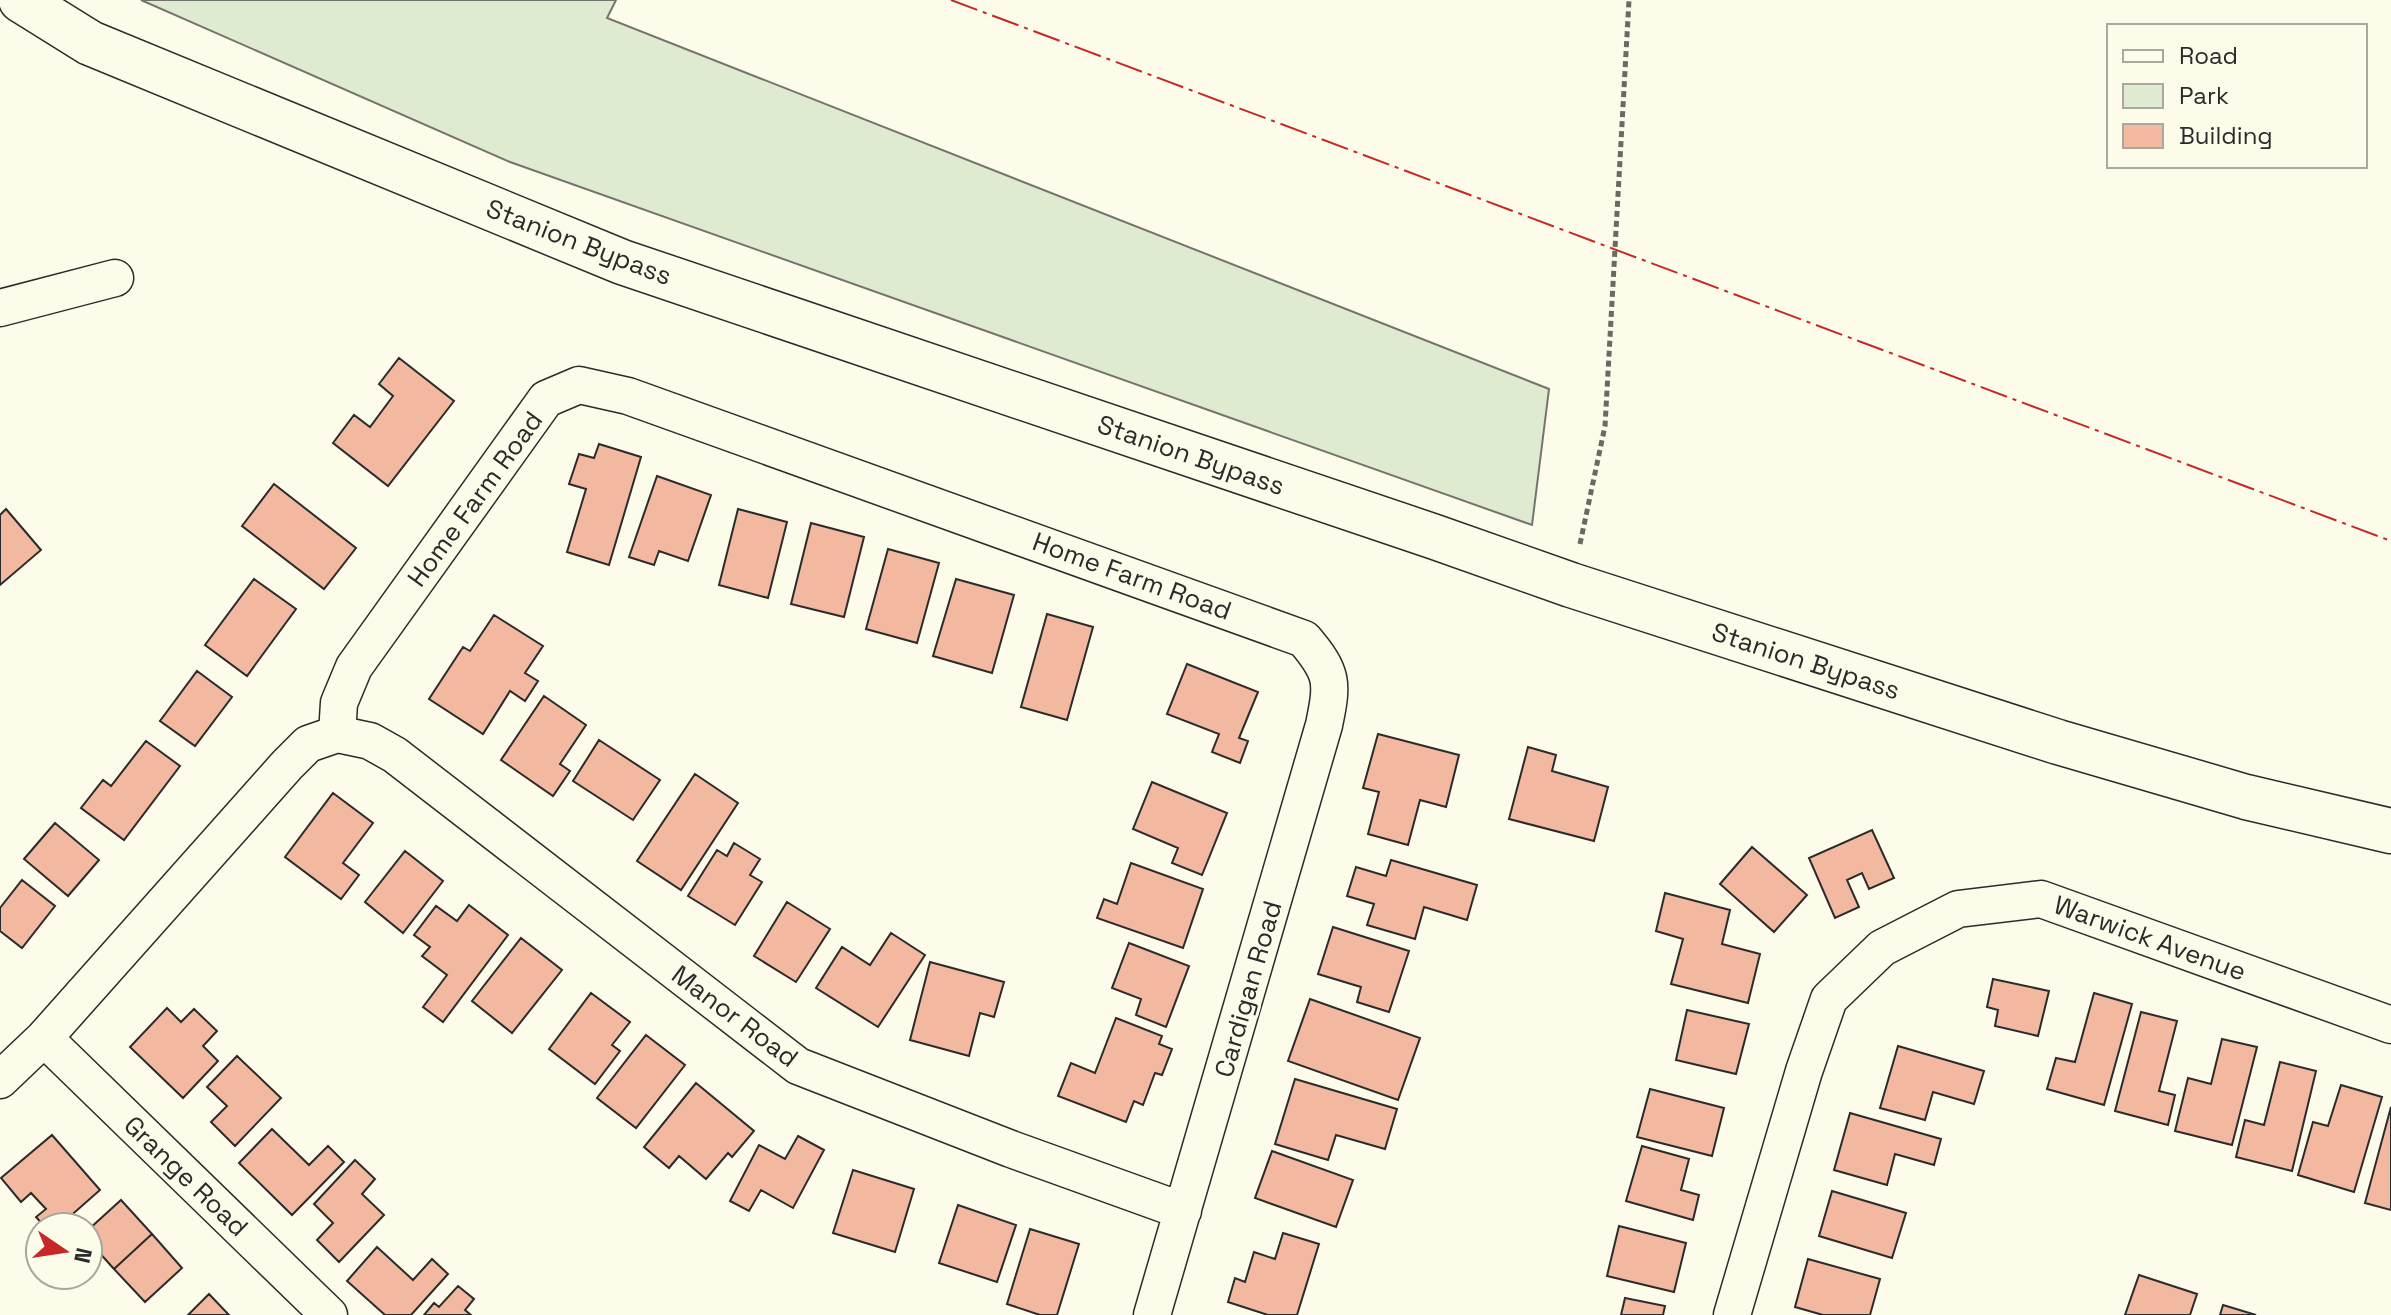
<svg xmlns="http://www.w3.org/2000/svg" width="2391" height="1315" viewBox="0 0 2391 1315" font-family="'Space Grotesk',sans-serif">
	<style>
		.green { fill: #deebd1; stroke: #74746e; stroke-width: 2 }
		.building { fill: #f2b8a0; stroke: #2b2b2b; stroke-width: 2 }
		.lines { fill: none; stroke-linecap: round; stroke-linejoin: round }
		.minor-casing { stroke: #2b2b2b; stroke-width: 39 }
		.primary-casing { stroke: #2b2b2b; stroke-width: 47 }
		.path { stroke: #6a6964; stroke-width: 5; stroke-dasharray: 6 4; stroke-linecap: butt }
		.minor { stroke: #fdfbea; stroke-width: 36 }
		.primary { stroke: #fdfbea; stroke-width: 44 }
		.power { stroke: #c62828; stroke-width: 2; stroke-dasharray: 28 6 4 6; stroke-linecap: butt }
		.labels { text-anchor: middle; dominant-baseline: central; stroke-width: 6; stroke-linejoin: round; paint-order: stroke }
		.street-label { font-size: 26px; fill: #2b2b2b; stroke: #fdfbea }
	</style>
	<rect width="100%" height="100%" fill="#fdfbea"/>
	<path class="green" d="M141,0H616L607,18L1549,389L1532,525L510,162Z"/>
	<path class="building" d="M399,358L454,401L388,486L333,443L354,415L370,427L393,396L379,384Z
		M599,444L641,457L609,565L567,552L586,489L569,484L579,454L594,458Z
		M657,476L711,495L688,561L659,551L654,565L629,557Z
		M274,484L356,548L324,589L242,526Z
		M6,509L41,550L0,585V515Z
		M738,509L787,522L768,598L719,585Z
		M811,523L864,537L844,617L791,604Z
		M888,549L939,563L917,643L866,629Z
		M254,579L296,609L247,676L205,645Z
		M956,579L1014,595L992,673L933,656Z
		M1047,614L1093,627L1067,720L1021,707Z
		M494,615L543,646L525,673L538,681L525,701L510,691L483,734L429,699L463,647L470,651Z
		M1187,664L1258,692L1239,738L1248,741L1240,763L1212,752L1219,734L1167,714Z
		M197,671L232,697L195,746L160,721Z
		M544,696L586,725L560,764L570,771L553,796L501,760Z
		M1378,734L1459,755L1446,807L1420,800L1408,845L1368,834L1379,792L1363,788Z
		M599,740L660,780L633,820L573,781Z
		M146,741L180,766L124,840L81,808L103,780L111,786Z
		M1528,747L1556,755L1552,771L1608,787L1594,841L1509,819Z
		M695,774L738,803L681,890L637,861Z
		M1152,782L1227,813L1202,875L1172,863L1178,848L1133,829Z
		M333,793L373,823L343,863L359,875L341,899L285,857Z
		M55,823L99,860L68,896L24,859Z
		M1872,830L1894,878L1869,889L1862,873L1847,880L1859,907L1835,918L1809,858Z
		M734,843L760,859L750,875L762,882L735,925L688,896L717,850L727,856Z
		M1752,847L1807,895L1774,932L1720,884Z
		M405,851L443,881L403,933L365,902Z
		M1391,860L1477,885L1467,920L1424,907L1415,939L1367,925L1374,904L1347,896L1356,867L1386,876Z
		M1131,863L1203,889L1183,948L1097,918L1104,899L1117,904Z
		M22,880L55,906L22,948L0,931V908Z
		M1665,893L1730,910L1722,944L1760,954L1748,1003L1671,984L1683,939L1656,931Z
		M787,902L830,929L796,982L754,956Z
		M469,905L508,935L443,1022L423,1007L447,975L422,956L430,947L414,935L436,906L457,921Z
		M1333,927L1409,951L1389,1012L1357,1002L1361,987L1318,974Z
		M891,933L925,955L878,1027L816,988L842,947L870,965Z
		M521,938L562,970L512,1033L472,1001Z
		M1129,943L1189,966L1166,1027L1136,1015L1141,999L1112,988Z
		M930,962L1004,982L994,1017L980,1013L969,1056L910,1040Z
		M1993,979L2049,991L2038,1036L1995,1026L1998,1010L1987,1007Z
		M591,993L630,1022L612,1045L620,1051L595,1084L549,1049Z
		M2094,993L2132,1004L2104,1105L2047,1089L2056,1058L2075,1062Z
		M1310,999L1420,1038L1398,1100L1288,1061Z
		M167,1008L181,1022L194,1009L217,1031L203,1046L218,1061L183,1098L130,1047Z
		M1687,1010L1749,1024L1736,1074L1676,1060Z
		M2141,1012L2177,1021L2159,1091L2175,1095L2168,1125L2115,1111Z
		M1116,1018L1162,1036L1159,1044L1172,1049L1162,1075L1155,1073L1143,1105L1134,1101L1126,1122L1058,1096L1071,1063L1095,1073Z
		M646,1035L685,1065L636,1128L597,1098Z
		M2222,1039L2257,1047L2232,1145L2175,1131L2188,1078L2211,1084Z
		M1898,1046L1984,1071L1974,1104L1933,1092L1925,1120L1880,1108Z
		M237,1056L281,1098L235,1146L211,1122L227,1106L207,1087Z
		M2280,1062L2316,1071L2292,1171L2236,1157L2245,1120L2264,1125Z
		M1295,1079L1397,1109L1385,1149L1336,1135L1328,1160L1275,1144Z
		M696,1083L754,1131L732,1157L728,1153L706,1179L679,1156L669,1168L644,1147Z
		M2341,1085L2382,1097L2354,1192L2298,1175L2313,1122L2328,1126Z
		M1650,1089L1724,1108L1712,1156L1637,1137Z
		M2391,1107V1210L2365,1203Z
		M1850,1113L1941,1139L1934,1165L1895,1154L1887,1185L1834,1170Z
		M272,1129L309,1165L328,1146L344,1162L292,1215L239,1163Z
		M52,1135L100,1190L58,1227H45L36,1217L46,1209L31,1193L21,1202L1,1178Z
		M798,1136L824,1150L793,1208L761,1190L749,1211L730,1201L759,1145L785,1159Z
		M1642,1146L1689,1159L1681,1190L1699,1195L1693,1220L1626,1201Z
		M1272,1151L1353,1180L1336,1227L1255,1198Z
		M355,1160L375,1179L362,1194L384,1215L339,1262L317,1240L333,1223L314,1204Z
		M853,1170L914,1189L895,1252L833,1233Z
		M1832,1191L1906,1213L1892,1258L1819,1236Z
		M121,1200L152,1234L114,1269L88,1240V1230Z
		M958,1205L1016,1225L997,1282L939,1263Z
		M1619,1226L1686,1243L1674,1292L1607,1276Z
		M1030,1229L1079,1244L1057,1315H1040L1007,1304Z
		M1283,1233L1319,1244L1297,1315H1268L1228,1302L1235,1278L1245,1282L1254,1252L1275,1259Z
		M152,1234L182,1268L145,1302L114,1269Z
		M377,1247L413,1280L432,1259L448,1274L411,1315H385L347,1281Z
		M1808,1259L1880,1279L1870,1315H1823L1795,1307Z
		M2139,1275L2197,1294L2190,1315H2125Z
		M458,1286L474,1299L465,1310L471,1315H424L434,1303L439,1307Z
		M209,1294L229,1315H188Z
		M1625,1298L1665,1306L1663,1315H1621Z
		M2223,1305L2256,1315H2220Z"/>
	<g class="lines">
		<g class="minor-casing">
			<path id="minor" d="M0,308L115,278
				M337,734L339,703L354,667L546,399L579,385L628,396L1304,639C1333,673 1333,682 1324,725L1152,1315
				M44,1038L329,1315
				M0,1080L44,1038L287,765L308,744L337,734L370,741L395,755L798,1066L1011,1149L1183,1211
				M1732,1315L1804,1071L1829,999L1882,948L1958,909L2041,899L2391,1025"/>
		</g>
		<g class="primary-casing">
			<path id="primary" d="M21,0L90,43L622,262L1435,537L1571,585L2058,742L2246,797L2391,831"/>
		</g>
		<path class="path" d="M1580,544L1605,426L1629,0"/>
		<use href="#minor" class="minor"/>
		<use href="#primary" class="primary"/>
		<path class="power" d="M951,0L2391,541"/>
	</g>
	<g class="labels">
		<g class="street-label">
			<text transform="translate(579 242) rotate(21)">Stanion Bypass</text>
			<text transform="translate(1191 455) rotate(19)">Stanion Bypass</text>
			<text transform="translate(475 499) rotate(-54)">Home Farm Road</text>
			<text transform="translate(1132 576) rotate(20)">Home Farm Road</text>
			<text transform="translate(1806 661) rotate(18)">Stanion Bypass</text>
			<text transform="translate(2150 938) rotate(20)">Warwick Avenue</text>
			<text transform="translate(1248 989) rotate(-74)">Cardigan Road</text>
			<text transform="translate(735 1016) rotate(37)">Manor Road</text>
			<text transform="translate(186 1176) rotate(44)">Grange Road</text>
		</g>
	</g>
	<rect x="2107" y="24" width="260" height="144" fill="#fdfbea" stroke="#a9a89e" stroke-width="2"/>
	<rect x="2123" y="50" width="40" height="12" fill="#fdfbea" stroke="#a9a89e" stroke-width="2"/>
	<text x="2179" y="64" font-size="24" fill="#2b2b2b">Road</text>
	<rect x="2123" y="84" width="40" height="24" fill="#deebd1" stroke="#a9a89e" stroke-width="2"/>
	<text x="2179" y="104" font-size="24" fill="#2b2b2b">Park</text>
	<rect x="2123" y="124" width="40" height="24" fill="#f2b8a0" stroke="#a9a89e" stroke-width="2"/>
	<text x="2179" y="144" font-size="24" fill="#2b2b2b">Building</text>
	<g transform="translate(64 1251) rotate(103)"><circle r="38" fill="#fdfbea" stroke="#a9a89e" stroke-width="2"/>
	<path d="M0-6L14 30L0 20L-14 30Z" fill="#c62828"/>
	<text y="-12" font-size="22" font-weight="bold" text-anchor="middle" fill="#2b2b2b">N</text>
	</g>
</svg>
